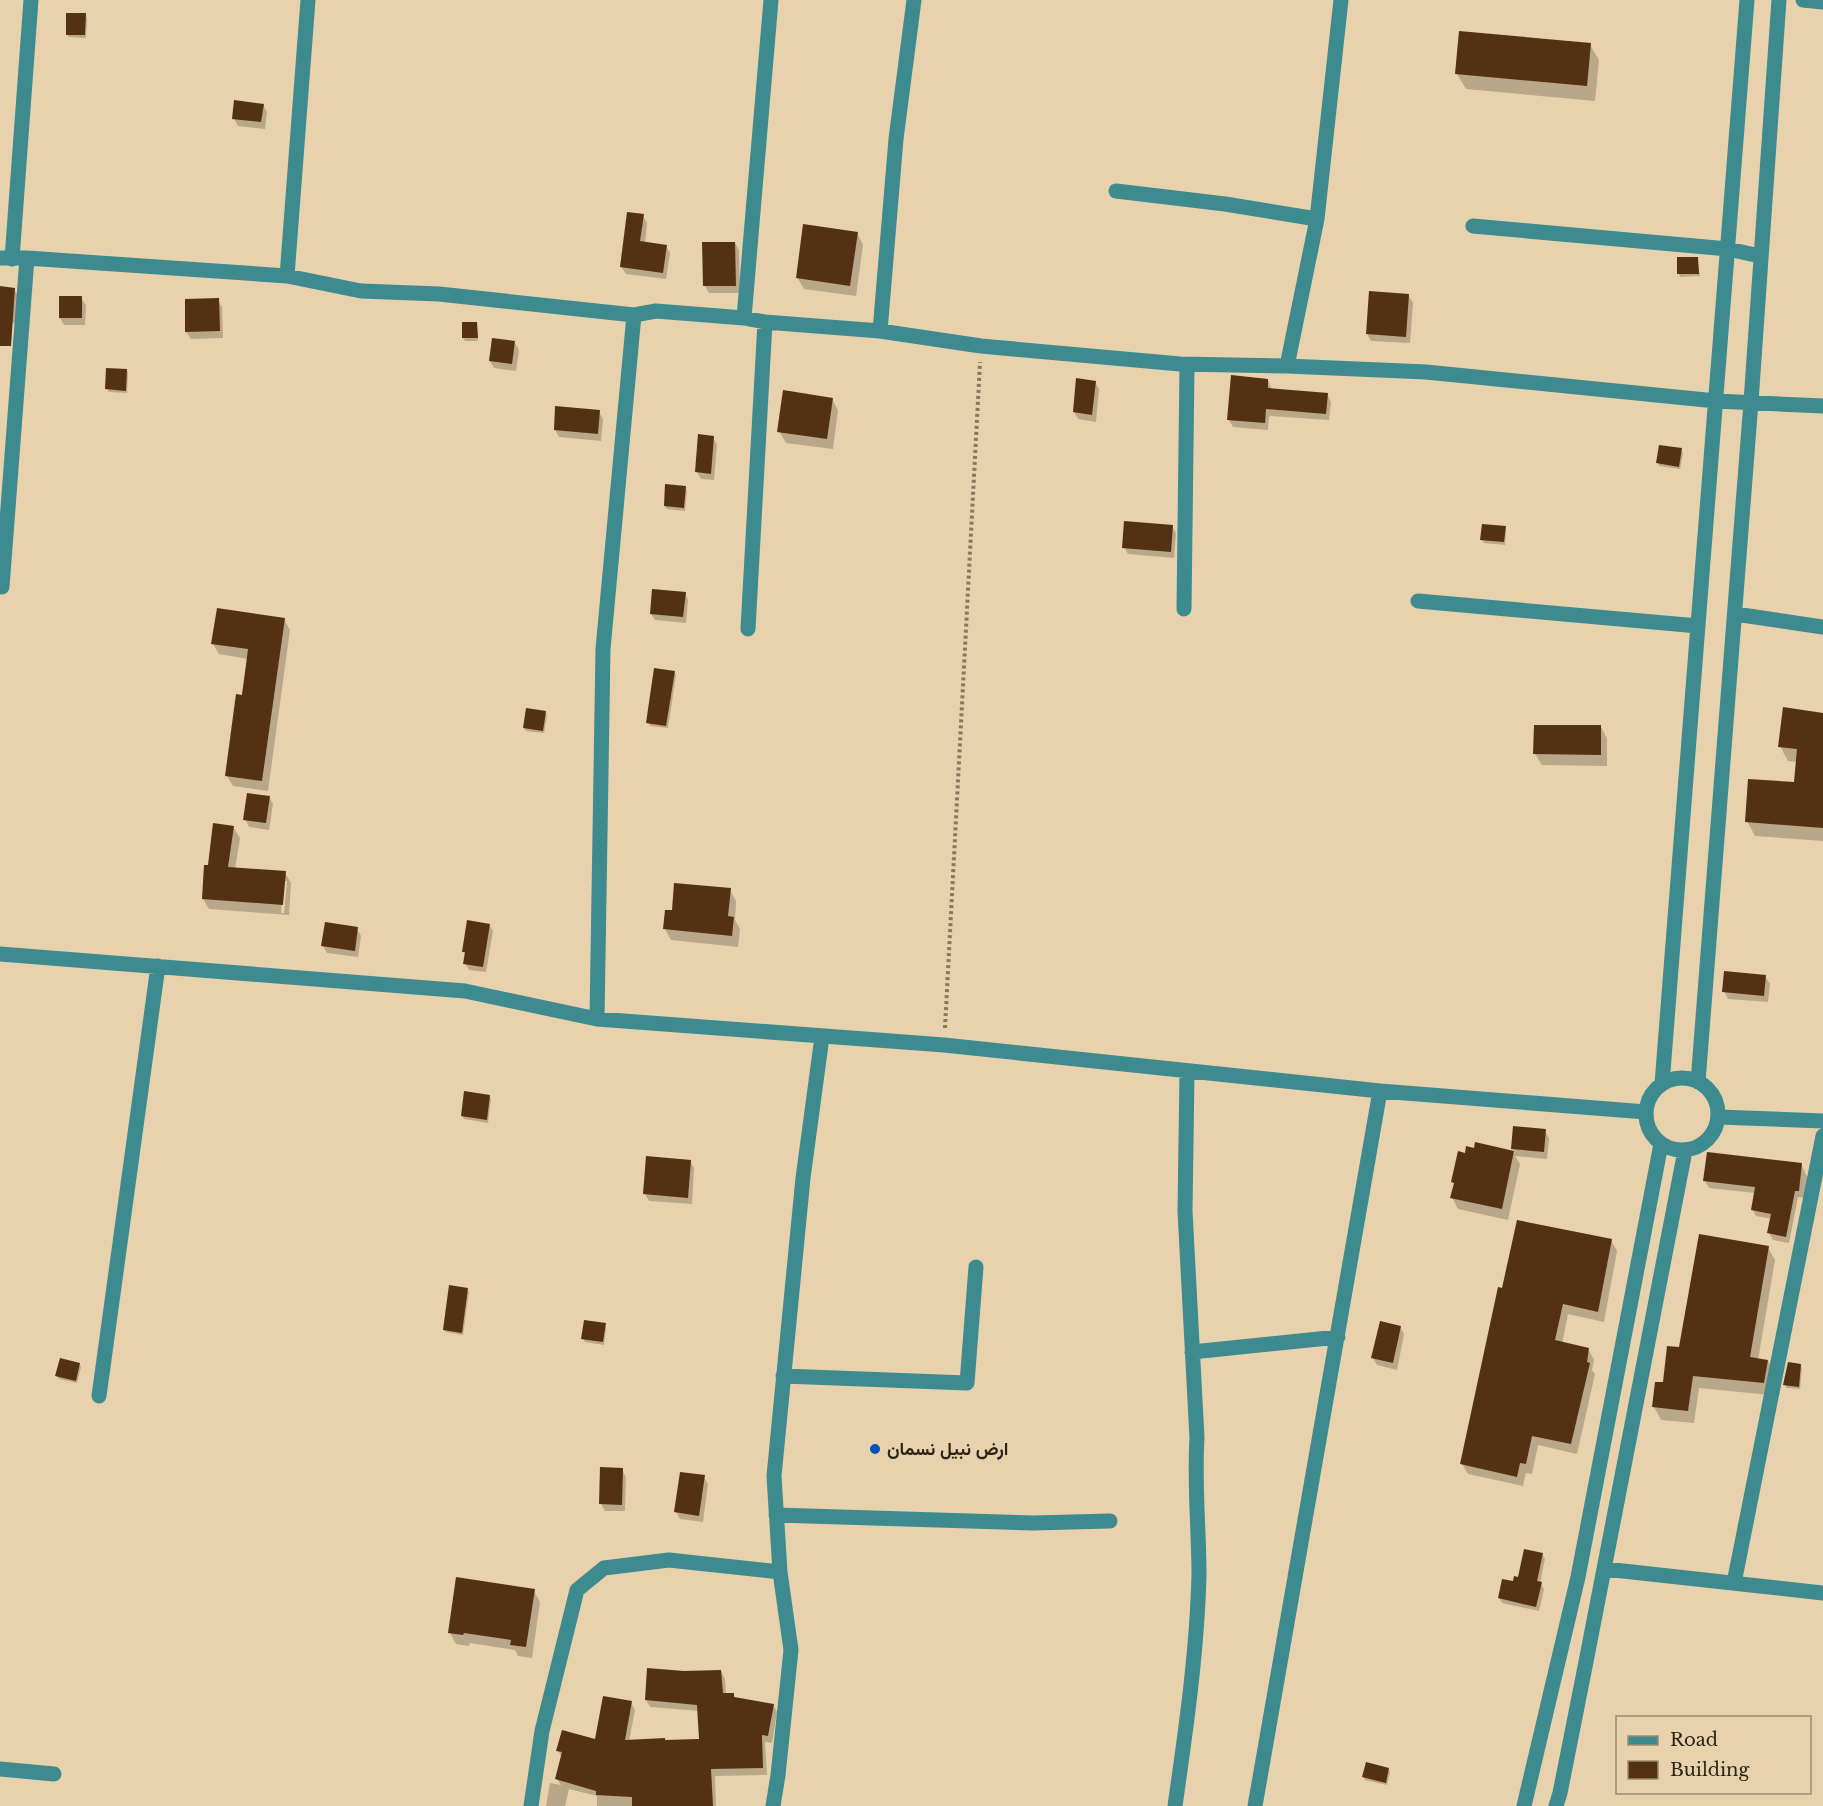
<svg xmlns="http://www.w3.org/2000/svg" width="1823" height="1806" viewBox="0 0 1823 1806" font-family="'Libre Baskerville',Vazirmatn,serif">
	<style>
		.shadow { fill: #0003; fill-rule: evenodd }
		.building { fill: #543113 }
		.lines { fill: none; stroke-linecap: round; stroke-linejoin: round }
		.path { stroke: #87785f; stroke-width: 4; stroke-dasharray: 3 3; stroke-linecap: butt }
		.minor { stroke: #3d8b8e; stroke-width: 15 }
		.poi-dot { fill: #0552bc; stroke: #e8d1ad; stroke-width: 2 }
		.labels { text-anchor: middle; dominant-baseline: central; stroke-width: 6; stroke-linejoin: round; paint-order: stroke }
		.poi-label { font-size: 18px; font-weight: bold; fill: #2b2315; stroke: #e8d1ad; text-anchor: start }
	</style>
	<rect width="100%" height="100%" fill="#e8d1ad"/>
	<path class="shadow" d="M85,15L87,18L86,38L69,37L67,34Z
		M1590,45L1599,60L1595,101L1466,89L1457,74Z
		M263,105L267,112L265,129L238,126L234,119Z
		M643,216L647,223L645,243L666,246L670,253L666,279L626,274L621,267Z
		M857,233L863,245L856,296L804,289L797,277Z
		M735,243L739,250L740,293H709L705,286Z
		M1697,258L1700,276L1680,277L1679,274Z
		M0,287L14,289L18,296L16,323L0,321Z
		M1408,295L1413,303L1410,343L1371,341L1367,334Z
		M81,298L86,305L85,325H64L60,318Z
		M218,300L222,307L223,338L191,339L186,332Z
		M476,323L478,341H465L463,338Z
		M515,343L519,350L516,371L494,368L490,361Z
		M127,370L128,373L127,393L109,392L107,389Z
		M1268,380L1272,390L1327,394L1331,402L1329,420L1269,416L1268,430L1233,427L1229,420Z
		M1095,382L1099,389L1096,422L1078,419L1074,412Z
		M832,399L838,410L833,449L786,443L779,431Z
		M557,408L599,412L603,419L601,441L559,437L555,430Z
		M713,437L717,445L714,480L701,479L697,472Z
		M1681,450L1683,453L1680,469L1659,466L1658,463Z
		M667,486L685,488L687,491L685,511L667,509L665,506Z
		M1172,526L1176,533L1174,558L1128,554L1124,547Z
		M1505,527L1506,531L1505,545L1484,543L1482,540Z
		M685,593L688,600L686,623L655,620L651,614Z
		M284,619L290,630L268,791L233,786L227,776L248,659L219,654L213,644Z
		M674,672L676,675L668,728L650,726L648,722Z
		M545,712L547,715L544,733L526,731L524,728Z
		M1823,714V841L1755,836L1747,821L1796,784L1797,762L1788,761L1780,746Z
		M1601,727L1607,738V766L1542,765L1535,754Z
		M269,797L273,804L269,830L249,827L245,819Z
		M233,827L240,838L235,869L285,873L291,883L289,915L209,909L203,899L209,867ZM284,881H287L284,913H281Z
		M730,890L736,901L735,920L740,929L738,947L671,940L665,929L673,912Z
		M489,925L493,931L486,972L469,970L465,963L466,956L463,951Z
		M357,929L361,936L358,957L327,953L323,946Z
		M1765,976L1770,984L1768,1002L1728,999L1724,991Z
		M489,1096L491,1099L488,1123L464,1119L462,1116Z
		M1545,1131L1549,1138L1547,1159L1515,1156L1520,1164L1508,1220L1458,1209L1452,1197L1455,1185L1453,1182L1466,1154L1475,1150L1476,1144L1515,1153L1513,1149Z
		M690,1161L694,1168L692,1204L649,1201L645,1194Z
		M1801,1164L1809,1181L1805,1198L1798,1197L1789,1243L1773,1240L1769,1233L1772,1219L1756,1216L1752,1209L1755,1193L1709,1188L1705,1181Z
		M1611,1240L1617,1251L1604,1322L1568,1314L1562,1344L1588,1349L1594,1360L1592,1370L1595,1374L1577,1454L1538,1445L1532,1474L1526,1473L1523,1486L1468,1474L1462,1464L1504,1290Z
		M1768,1248L1775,1260L1758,1360L1768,1361L1775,1374L1770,1395L1699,1388L1694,1423L1661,1420L1654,1407L1680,1349Z
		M467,1289L469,1292L463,1335L446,1332L444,1329Z
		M605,1325L606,1328L604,1345L585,1342L583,1339Z
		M1400,1327L1404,1334L1397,1370L1377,1365L1373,1358Z
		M79,1364L81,1367L77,1383L59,1379L57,1376Z
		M1800,1365L1802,1368L1800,1389L1787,1388L1785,1385Z
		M622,1470L626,1477L625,1511H605L601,1504Z
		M704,1477L708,1484L703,1522L680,1519L676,1512Z
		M1542,1554L1545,1559L1540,1583L1544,1589L1539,1611L1502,1603L1499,1598Z
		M534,1591L540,1602L532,1658L518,1656L515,1650L470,1643L469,1646L456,1644L450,1633Z
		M721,1671L725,1679L726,1695L733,1694L735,1698L773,1705L777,1712L772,1743L765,1742L767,1775L715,1776L716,1806H597V1796L569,1789L565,1806H546L550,1783L561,1785L557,1779L562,1758L558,1750L596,1741L631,1702L635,1710L629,1741H700L699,1711L650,1707L646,1700L684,1673Z
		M1388,1769L1390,1772L1387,1785L1365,1780L1364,1777Z"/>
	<path class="building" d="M66,13H86L85,35H66Z
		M1459,31L1591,43L1587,86L1455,74Z
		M234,100L264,104L261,122L232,119Z
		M627,212L644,214L640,241L667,245L663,273L620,267Z
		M803,224L858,232L850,286L796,278Z
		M702,242H735L736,286H703Z
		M1677,257H1698L1699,274H1677Z
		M0,286L15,288L11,346H0Z
		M1369,291L1409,294L1406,337L1366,334Z
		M59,296H82V318H59Z
		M219,298L220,331L185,332V299Z
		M462,322H477L478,338H462Z
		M492,338L515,341L512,364L489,361Z
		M106,368L127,369L126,391L105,389Z
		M1231,375L1268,379V388L1328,393L1326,414L1266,409L1265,423L1227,420Z
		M1076,378L1096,381L1092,415L1073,412Z
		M783,390L833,398L827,439L777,432Z
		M555,406L600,410L598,434L554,430Z
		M698,434L714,436L711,474L695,472Z
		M1659,445L1682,448L1679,467L1656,463Z
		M665,484L686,486L684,508L664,506Z
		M1124,521L1173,525L1171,552L1122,548Z
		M1482,524L1506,526L1504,542L1480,540Z
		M652,589L686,592L683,617L650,614Z
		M217,608L285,618L262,781L225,776L236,694L242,695L248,649L211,644Z
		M654,668L675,671L666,726L646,723Z
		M1783,707L1823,713V828L1745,822L1748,779L1794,782L1797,749L1778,747Z
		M526,708L546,711L543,731L523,728Z
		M1534,725H1601V755L1533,754Z
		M247,793L270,796L266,823L243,820Z
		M213,823L234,826L228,867L286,871L283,905L202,899L204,865H208Z
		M674,883L731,888L728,916L734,917L732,936L663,929L665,910H672Z
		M467,920L490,924L483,967L463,964L465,952H462Z
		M325,922L358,927L355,951L321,946Z
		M1724,971L1766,975L1764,996L1722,992Z
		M464,1091L490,1095L487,1120L461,1116Z
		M1513,1126L1546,1129L1544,1152L1511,1149Z
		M1475,1142L1514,1151L1502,1209L1450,1198L1454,1183L1451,1182L1458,1151L1465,1153L1466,1146L1474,1148Z
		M1707,1152L1802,1163L1799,1191H1795L1786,1237L1767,1233L1771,1214L1751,1210L1755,1187L1703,1181Z
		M646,1156L691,1160L688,1198L643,1194Z
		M1517,1220L1612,1239L1598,1312L1563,1304L1555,1340L1589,1348L1587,1362L1590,1363L1571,1444L1532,1436L1526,1464L1520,1463L1517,1477L1460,1464L1498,1287L1502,1288Z
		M1699,1234L1769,1246L1750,1357L1768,1360L1764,1383L1693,1376L1688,1411L1652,1407L1655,1382H1663L1667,1346L1679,1347Z
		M449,1285L468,1288L462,1333L443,1330Z
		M584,1320L606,1323L603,1342L581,1339Z
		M1380,1321L1401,1326L1393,1363L1371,1358Z
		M60,1358L80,1363L76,1381L55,1376Z
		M1788,1362L1801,1364L1799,1387L1783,1385Z
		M600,1467L623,1468L622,1505L599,1504Z
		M680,1472L705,1475L699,1516L674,1512Z
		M1524,1549L1543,1553L1537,1581L1542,1582L1536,1607L1498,1598L1502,1579L1513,1581L1514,1576L1518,1577Z
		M456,1577L535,1589L526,1647L510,1645L511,1640L464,1633L463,1635L448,1633Z
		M647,1668L684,1671L721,1670L723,1693H734V1697L774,1704L768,1736L762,1735L763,1768L711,1769L713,1806H632V1797L596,1795V1791L555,1779L562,1752L556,1751L562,1730L595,1739L603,1696L632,1701L625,1740L665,1738V1740L699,1739L697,1705L645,1700Z
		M1366,1762L1389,1768L1386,1783L1362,1777Z"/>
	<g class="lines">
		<path class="path" d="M945,1028L980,362"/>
		<path class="minor" d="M1803,0L1823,2
			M1116,191L1225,204L1317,219
			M1473,226L1728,249L1760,256
			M0,258H27L287,276L361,291L439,294L634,315L656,311L744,318L765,322L880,331L981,346L1180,364L1287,366L1426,372L1716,401L1823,406
			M12,259L31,0
			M287,276L308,0
			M744,318L771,0
			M880,331L896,139L914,0
			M1287,366L1317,219L1341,0
			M2,587L27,258
			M1418,601L1698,626
			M1184,609L1187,365
			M1735,614L1823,627
			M748,629L765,322
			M0,954L465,991L597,1019L944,1045L1380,1091L1646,1112
			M597,1019L603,649L634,315
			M1646 1114a36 36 0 1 1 72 0a36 36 0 1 1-72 0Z
			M1698,1082L1751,402L1779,0
			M1662,1084L1747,0
			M1718,1117L1823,1121
			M1192,1352L1338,1337
			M783,1376L967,1383L976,1267
			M99,1396L158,966
			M776,1515L1033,1523L1110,1521
			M1605,1569L1823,1593
			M1734,1583L1823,1136
			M0,1769L54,1774
			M531,1806L542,1731L577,1590L604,1568L669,1560L780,1572
			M773,1806L778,1775L791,1650L780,1572L774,1476L803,1178L822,1037
			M1175,1806C1186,1729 1197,1652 1199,1575C1199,1529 1194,1484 1197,1438L1185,1211L1187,1072
			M1255,1806L1380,1091
			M1524,1806L1578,1577L1661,1144
			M1556,1806L1560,1793C1603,1579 1643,1364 1685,1151"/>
	</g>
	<circle class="poi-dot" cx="875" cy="1449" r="6"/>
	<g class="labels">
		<g class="poi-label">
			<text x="887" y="1449">ارض نبيل نسمان</text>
		</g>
	</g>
	<rect x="1616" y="1716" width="195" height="78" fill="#e8d1ad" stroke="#9c8b70" stroke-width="1.5"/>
	<rect x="1628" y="1736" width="30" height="9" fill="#3d8b8e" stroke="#9c8b70" stroke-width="1.5"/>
	<text x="1670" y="1746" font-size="18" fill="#2b2315">Road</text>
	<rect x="1628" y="1761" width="30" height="18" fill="#543113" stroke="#9c8b70" stroke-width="1.5"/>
	<text x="1670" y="1776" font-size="18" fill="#2b2315">Building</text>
</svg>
